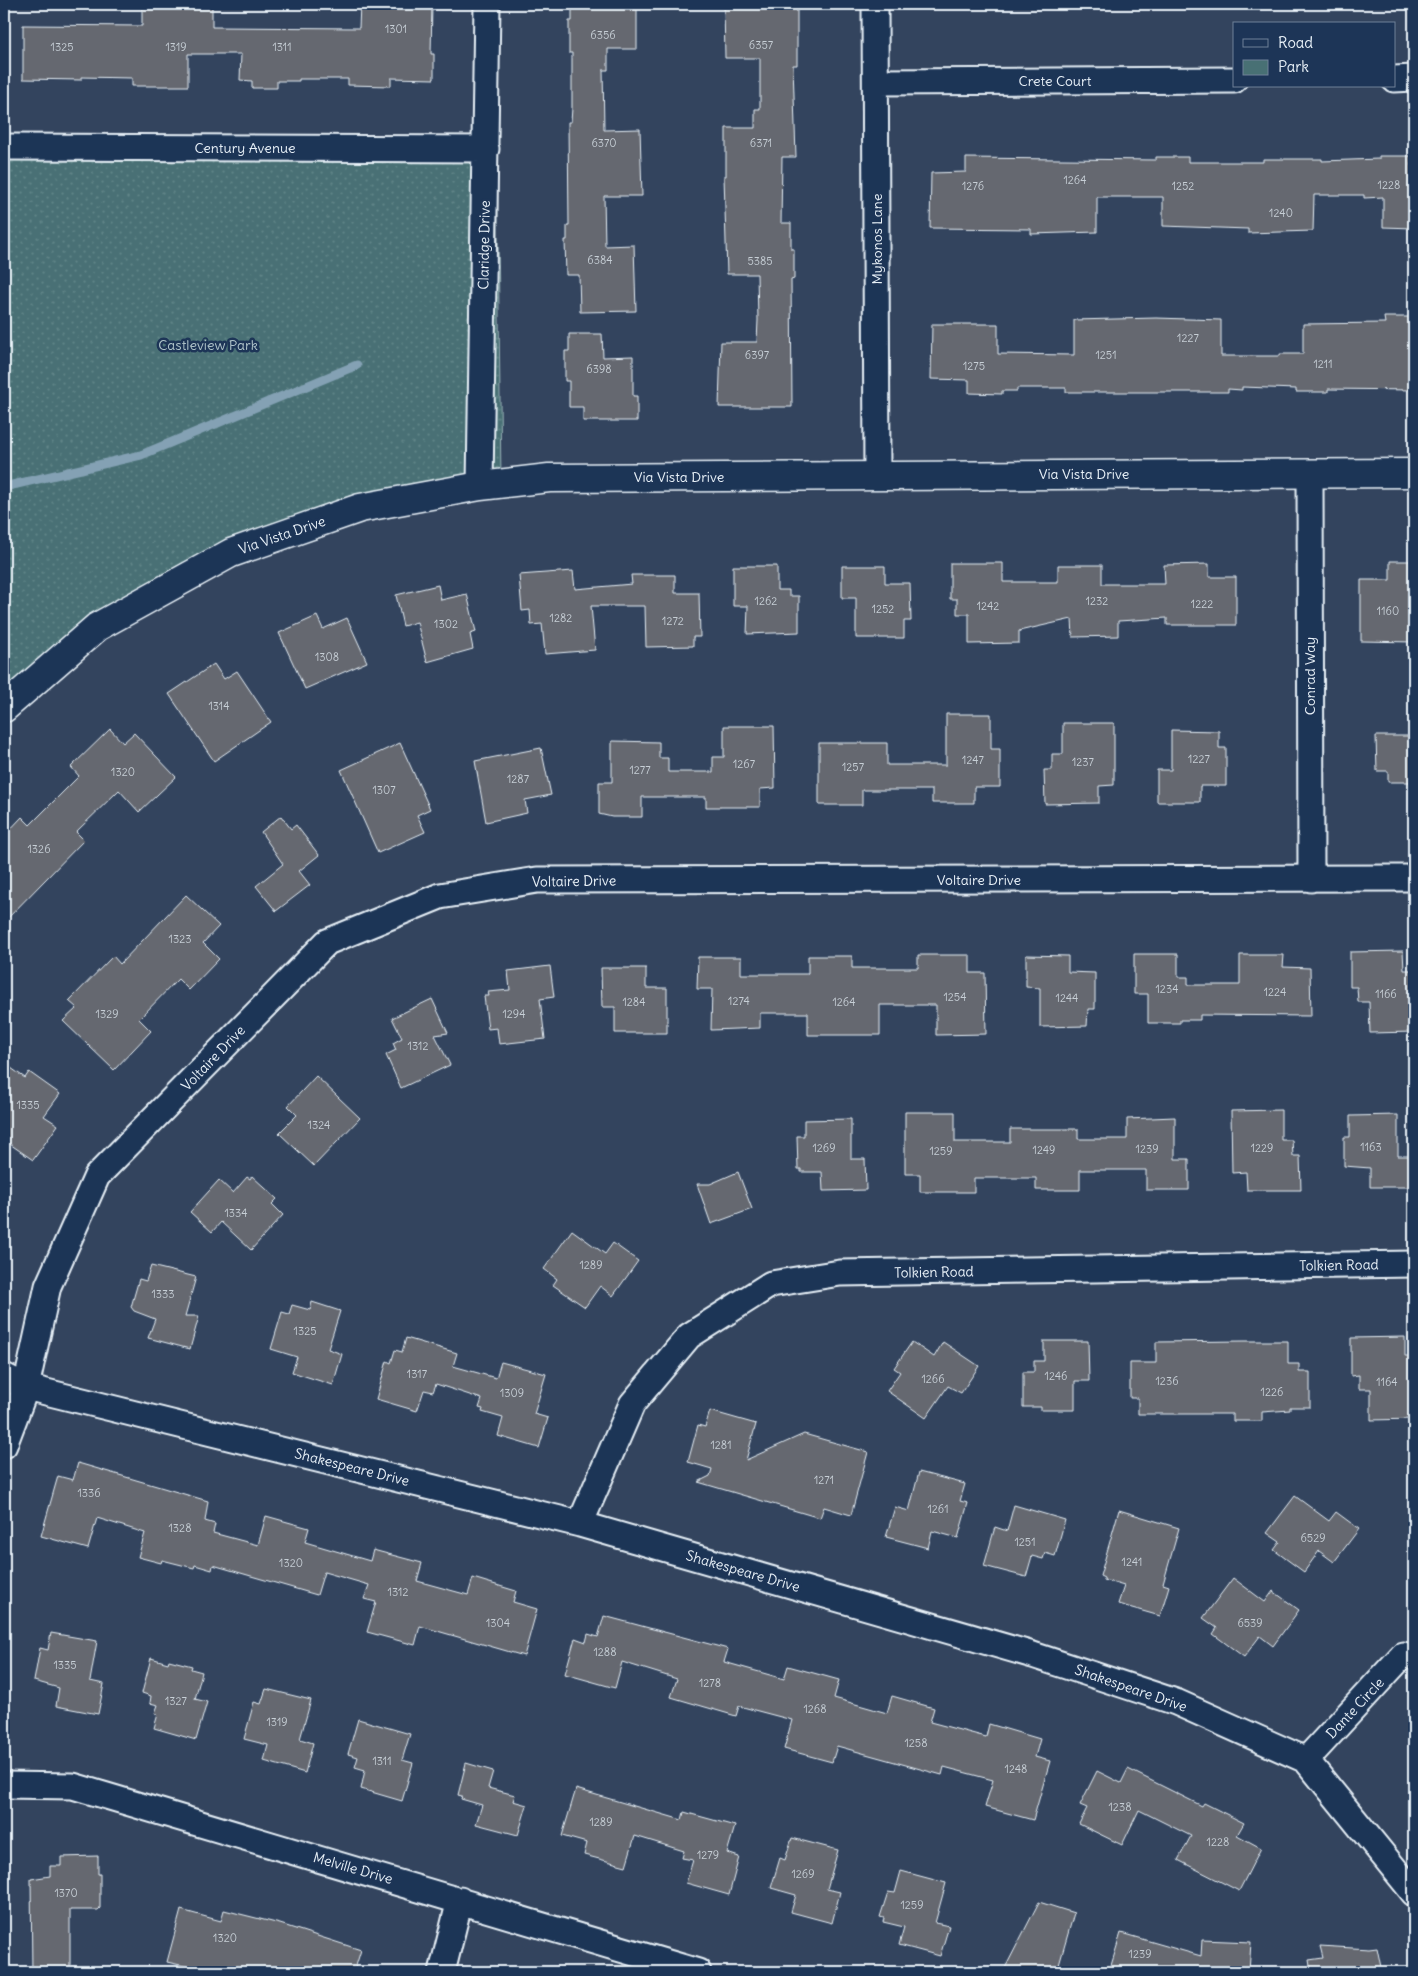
<svg xmlns="http://www.w3.org/2000/svg" width="1418" height="1976" viewBox="0 0 1418 1976" font-family="Delius,sans-serif">
	<style>
		.green { fill: url(#green-dots); stroke: #98b0b6 }
		.lines { fill: none; stroke-linecap: round; stroke-linejoin: round }
		.stream { stroke: #84a1b4; stroke-width: 9 }
		.building { fill: #656870; stroke: #e8f1f8 }
		.street-casing { stroke: #e8f1f8; stroke-width: 29 }
		.secondary-casing { stroke: #e8f1f8; stroke-width: 31 }
		.street { stroke: #1d3557; stroke-width: 25 }
		.secondary { stroke: #1d3557; stroke-width: 28 }
		.labels { text-anchor: middle; dominant-baseline: central; stroke-width: 5; stroke-linejoin: round; paint-order: stroke }
		.number-label { font-size: 11px; fill: #c7cfd6 }
		.street-label { font-size: 14px; fill: #e8f1f8; stroke: #1d3557 }
		.park-label { font-size: 14px; fill: #b0c4ca; stroke: #1d3557 }
	</style>
	<defs>
		<pattern id="green-dots" width="8" height="8" patternUnits="userSpaceOnUse" patternTransform="scale(1.25)"><rect width="8" height="8" fill="#487074"/><path d="M2 2h.1M6 6h.1" fill="none" stroke="#628589" stroke-width="1.8" stroke-linecap="round"/></pattern>
	</defs>
	<rect width="100%" height="100%" fill="#33445e"/>
	<filter id="ink" filterUnits="userSpaceOnUse"><feTurbulence type="fractalNoise" baseFrequency=".02" numOctaves="2"/><feDisplacementMap in="SourceGraphic" scale="10" xChannelSelector="R" yChannelSelector="G"/><feConvolveMatrix kernelMatrix="1 2 1 2 8 2 1 2 1" color-interpolation-filters="sRGB"/></filter>
	<g filter="url(#ink)">
		<path class="green" d="M4,141H497L501,482L400,496L147,596L4,717Z"/>
		<g class="lines">
			<path class="stream" d="M4,487L141,455L357,365"/>
		</g>
		<path class="building" d="M142,4H212V27L359,28L360,4L432,5L431,54H434V79L391,78V86L348,85V79H299V81H277V88H252V81L240,80L241,54H188V86H132V78L81,77V80L23,79V25L142,26Z
			M572,4H637V49H608V70H603L604,130L640,129L642,196H604L605,246L634,245L636,311L580,312L579,275H566L565,240H567V226H569L568,122H571L572,108V53H569V21H572Z
			M724,4H795L797,8V65H793L796,157H782L781,223H791V249H794V279L791,280L792,407H719L721,342H757L758,320L757,274H727L724,176H726V128H755V109H760V58H725Z
			M1379,156H1412V172H1414V228L1383,227V197L1364,198V195H1314L1313,231L1248,233V229L1163,226V197H1097V232L1031,234V229L930,228L931,173L966,172V158L1156,160V157H1188V162H1263V159H1322V161L1379,159Z
			M1384,317H1410V319H1414V390L1328,389V392H1296V389L1242,387V390L1228,389V392H1066V388H1017V391H1002V394L969,393V380L931,379L932,324H998V354L1074,355V320L1156,318L1221,320V356H1280V354H1303V324L1385,323Z
			M569,334H602L603,357L633,356V396H637V421H583V407H569V381H565V351H569Z
			M1390,561H1414V642L1361,641V580H1390Z
			M950,563H1003V582H1058V565H1102V584H1165L1164,565L1209,564V577H1236V625H1167V618L1118,621V636L1073,637L1072,619L1019,631V643L969,644V614H957V599H950Z
			M733,566H777V590H789V596H799V632L747,634L748,606H733Z
			M842,566H885V583H910L911,621H904V638H856V598H842Z
			M573,571L575,589L632,584L631,575H675V593H699L700,637H693V646L646,647L645,606H591L595,650L545,654L542,624L531,625L530,610L522,611L519,575Z
			M438,585L441,600L467,594L476,632L470,634L473,649L427,662L417,622L403,626L396,595Z
			M317,616L323,629L347,618L367,662L305,689L279,633Z
			M214,664L224,679L237,671L271,722L214,761L169,694Z
			M946,714H991V749H1000V787H974V803H932V790H862V805H819V743H887V765H946Z
			M1063,723H1114V785L1099,786V803L1045,804L1044,770H1052V754H1063Z
			M724,726H774L775,788L760,789V807H706V797H642V817H612L599,814V782H612V741L659,742V758H668V772H713V757H724Z
			M110,729L123,743L134,733L176,777L139,812L119,790L76,832L84,840L4,922V836L22,817L30,825L79,776L71,767Z
			M1171,730L1219,731V748H1226V786H1200V802H1157V770H1171Z
			M1376,736H1414V782H1388V771H1377Z
			M400,743L430,809L417,815L425,832L378,853L341,770Z
			M541,748L551,795L525,800L527,813L486,822L475,761Z
			M281,816L291,829L296,825L319,855L299,871L310,885L276,911L256,886L283,864L261,832Z
			M186,895L219,926L203,943L219,959L189,990L178,979L139,1019L151,1031L114,1070L63,1021L77,1008L69,1001L113,956L120,964Z
			M1403,951L1404,970H1414V1032L1370,1033L1369,1002H1358L1357,987H1350V952Z
			M1134,954H1178V977H1188V985H1240V955H1284L1283,967L1310,968L1311,1016L1200,1015V1020H1180V1023H1148V994H1134Z
			M918,955H970V973H985L986,1034L936,1035V1005H880V1035H808V1013H760V1028L711,1030L712,989H697L698,957H741V974H808V956H852V968H918Z
			M1026,955L1068,956V972L1095,973V1009H1088L1087,1026L1040,1027V988L1026,987Z
			M550,966L554,997L540,999L545,1039L499,1044L497,1028L488,1029L484,996H489L488,992L510,990L508,971Z
			M601,968H646V988H667V1033H615V1007H602Z
			M432,999L448,1033L435,1035L450,1065L401,1088L386,1055L396,1050L393,1043L402,1038L392,1018Z
			M4,1063L25,1078L29,1072L60,1094L44,1116L58,1125L33,1160L4,1140Z
			M316,1076L360,1118L314,1166L279,1133L297,1115L288,1106Z
			M1281,1110V1140H1292L1293,1156H1300L1301,1190H1247L1246,1172L1232,1173L1231,1111Z
			M905,1112H955V1142H1010V1129H1078V1139H1127V1119L1175,1117V1159H1189V1190H1146V1170H1080V1190H1036V1178H974V1192H920V1174H905Z
			M1398,1115V1156H1412V1187H1370V1168L1344,1166V1137H1350V1116Z
			M851,1119V1159H865L866,1190L823,1191L822,1172H801V1169H798L797,1136H804V1120Z
			M738,1172L752,1209L711,1224L697,1184H710Z
			M252,1176L277,1199L272,1204L283,1215L251,1250L221,1222L212,1232L190,1212L219,1180L233,1193L247,1177L250,1179Z
			M572,1230L605,1254L613,1243L638,1261L613,1296L600,1286L585,1307L553,1285L557,1279L544,1269Z
			M151,1266L196,1277L185,1316H199L190,1349L148,1338L155,1319L134,1311L131,1307L139,1279L146,1281Z
			M312,1302L340,1311L328,1349L342,1354L333,1385L292,1372L297,1357L271,1349L282,1312L289,1314L292,1305L310,1310Z
			M1405,1337V1356H1414V1419L1371,1420V1389H1359V1375L1351,1376V1338Z
			M406,1338L457,1353L453,1366L496,1378L501,1362L546,1374L534,1414L548,1418L539,1448L498,1436L503,1418L482,1412L483,1409L479,1408L482,1399L436,1384L433,1392L424,1390L417,1411L376,1399L387,1361L391,1363L395,1350L402,1352Z
			M1044,1341H1088L1089,1381H1075V1410H1041V1407H1023V1372H1034V1361H1044Z
			M1244,1341H1288V1364H1299V1372H1310V1407H1290V1410L1262,1412V1421H1233V1414H1138V1398H1130V1363H1156V1342Z
			M912,1342L934,1357L943,1342L979,1366L961,1393L948,1386L926,1418L887,1391L900,1372L894,1368Z
			M710,1411L756,1424L746,1460L804,1434L868,1452L851,1515L824,1507L820,1518L698,1482L710,1476L712,1469L688,1462L698,1425L705,1427Z
			M78,1463L208,1501L205,1521L215,1524L213,1533L258,1545L266,1516L309,1528L305,1542L370,1561L373,1550L422,1563L417,1581L468,1595L473,1578L516,1591L513,1602L537,1609L524,1656L420,1626L415,1645L367,1632L376,1602L364,1599L369,1585L324,1572L317,1595L213,1565L212,1570L195,1565L194,1568L162,1560L161,1563L138,1557L145,1533L97,1518L88,1549L41,1536L58,1476L73,1480Z
			M919,1472L965,1484L960,1501L968,1503L958,1538L932,1531L928,1548L886,1537L895,1507L909,1511Z
			M1295,1496L1329,1521L1336,1512L1359,1529L1334,1562L1319,1551L1304,1572L1274,1550L1280,1542L1267,1533Z
			M1014,1505L1065,1520L1055,1556L1045,1553L1043,1559L1032,1556L1026,1577L984,1566L995,1527L1007,1531Z
			M1119,1510L1179,1528L1163,1584L1169,1586L1160,1616L1118,1604L1124,1586L1104,1580V1578L1100,1576Z
			M1233,1578L1265,1602L1273,1591L1299,1610L1273,1646L1260,1636L1244,1657L1213,1634L1217,1628L1203,1618Z
			M604,1616L728,1649L724,1662L784,1679L788,1666L839,1680L834,1698L887,1713L892,1696L934,1708L930,1722L986,1737L989,1724L1040,1739L1035,1757L1050,1761L1033,1820L985,1807L993,1780L944,1767L942,1775L837,1746L832,1762L784,1749L792,1720L739,1706L736,1716L671,1697L677,1679L622,1662L615,1688L565,1674L575,1638L586,1642L588,1634L598,1637Z
			M51,1633L97,1641L90,1681L104,1684L98,1714L56,1706L59,1688L34,1681L40,1648L48,1650Z
			M151,1658L168,1663L169,1660L192,1666L191,1669L202,1672L195,1699L207,1702L196,1740L154,1728L158,1714L155,1713L158,1705L150,1703L151,1696L142,1693Z
			M266,1689L311,1700L300,1739L313,1743L305,1773L264,1761L268,1745L244,1739L254,1702L261,1704Z
			M358,1719L410,1734L402,1760L413,1763L402,1801L361,1789L365,1770L355,1767L358,1757L348,1754Z
			M466,1763L493,1771L488,1788L515,1795L513,1801L527,1805L518,1835L476,1824L482,1805L461,1799L462,1796L458,1795Z
			M1128,1769L1202,1806L1204,1803L1244,1823L1237,1835L1261,1848L1239,1891L1178,1860L1191,1836L1139,1810L1122,1845L1079,1824L1087,1808L1080,1805L1097,1771L1121,1783Z
			M576,1789L682,1820L684,1812L735,1826L727,1853L739,1857L729,1895L686,1883L693,1860L682,1858L684,1851L635,1836L626,1866L584,1855L587,1843L562,1836Z
			M792,1838L838,1850L827,1889L840,1892L832,1923L791,1912L796,1895L771,1888L780,1858L785,1860Z
			M98,1856V1874H100V1908L98,1910H70V1972H32L31,1879L50,1876V1866H61V1857Z
			M901,1871L946,1883L935,1923L949,1926L940,1956L899,1945L904,1927L883,1922L884,1918L880,1917L888,1892L895,1893Z
			M1039,1902L1074,1913L1057,1972H1003Z
			M181,1910L221,1921L224,1910L280,1924L361,1950L354,1972H211L167,1962Z
			M1121,1933L1201,1956L1202,1940L1251,1942L1249,1972H1109Z
			M1320,1946L1369,1949L1377,1948L1382,1972H1311L1309,1960L1323,1958Z"/>
		<g class="lines">
			<g class="street-casing">
				<path id="street" d="M875,4L877,475
					M1394,79L1414,78
					M877,82L1234,80
					M4,147L486,149
					M1310,473L1311,879
					M480,486L487,4
					M4,1376L26,1387L580,1524L1033,1655L1176,1702L1306,1760L1414,1893
					M4,1445L26,1387L48,1286L97,1176L327,942L440,896L537,880L1414,878
					M580,1524L632,1404L689,1336L771,1284L840,1273L1414,1264
					M1306,1760L1403,1655
					M4,1785L73,1786L698,1972
					M442,1972L460,1900"/>
			</g>
			<g class="secondary-casing">
				<path id="secondary" d="M4,708L97,627L231,553L360,508L480,486L549,478L1414,473"/>
			</g>
			<use href="#street" class="street"/>
			<use href="#secondary" class="secondary"/>
		</g>
	</g>
	<g class="labels">
		<g class="number-label">
			<text x="396" y="29">1301</text>
			<text x="603" y="35">6356</text>
			<text x="761" y="45">6357</text>
			<text x="62" y="47">1325</text>
			<text x="176" y="47">1319</text>
			<text x="282" y="47">1311</text>
			<text x="604" y="143">6370</text>
			<text x="761" y="143">6371</text>
			<text x="1075" y="180">1264</text>
			<text x="1389" y="185">1228</text>
			<text x="973" y="186">1276</text>
			<text x="1183" y="186">1252</text>
			<text x="1281" y="213">1240</text>
			<text x="600" y="260">6384</text>
			<text x="760" y="261">5385</text>
			<text x="1188" y="338">1227</text>
			<text x="757" y="355">6397</text>
			<text x="1106" y="355">1251</text>
			<text x="1323" y="364">1211</text>
			<text x="974" y="366">1275</text>
			<text x="599" y="369">6398</text>
			<text x="766" y="601">1262</text>
			<text x="1097" y="601">1232</text>
			<text x="1202" y="604">1222</text>
			<text x="988" y="606">1242</text>
			<text x="883" y="609">1252</text>
			<text x="1388" y="611">1160</text>
			<text x="561" y="618">1282</text>
			<text x="673" y="621">1272</text>
			<text x="446" y="624">1302</text>
			<text x="327" y="657">1308</text>
			<text x="219" y="706">1314</text>
			<text x="1199" y="759">1227</text>
			<text x="973" y="760">1247</text>
			<text x="1083" y="762">1237</text>
			<text x="744" y="764">1267</text>
			<text x="853" y="767">1257</text>
			<text x="640" y="770">1277</text>
			<text x="123" y="772">1320</text>
			<text x="518" y="779">1287</text>
			<text x="384" y="790">1307</text>
			<text x="39" y="849">1326</text>
			<text x="180" y="939">1323</text>
			<text x="1167" y="989">1234</text>
			<text x="1275" y="992">1224</text>
			<text x="1386" y="994">1166</text>
			<text x="955" y="997">1254</text>
			<text x="1067" y="998">1244</text>
			<text x="739" y="1001">1274</text>
			<text x="634" y="1002">1284</text>
			<text x="844" y="1002">1264</text>
			<text x="107" y="1014">1329</text>
			<text x="514" y="1014">1294</text>
			<text x="418" y="1046">1312</text>
			<text x="28" y="1105">1335</text>
			<text x="319" y="1125">1324</text>
			<text x="1371" y="1147">1163</text>
			<text x="824" y="1148">1269</text>
			<text x="1262" y="1148">1229</text>
			<text x="1147" y="1149">1239</text>
			<text x="1044" y="1150">1249</text>
			<text x="941" y="1151">1259</text>
			<text x="236" y="1213">1334</text>
			<text x="591" y="1265">1289</text>
			<text x="163" y="1294">1333</text>
			<text x="305" y="1331">1325</text>
			<text x="417" y="1374">1317</text>
			<text x="1056" y="1376">1246</text>
			<text x="933" y="1379">1266</text>
			<text x="1167" y="1381">1236</text>
			<text x="1387" y="1382">1164</text>
			<text x="1272" y="1392">1226</text>
			<text x="512" y="1393">1309</text>
			<text x="721" y="1445">1281</text>
			<text x="824" y="1480">1271</text>
			<text x="89" y="1493">1336</text>
			<text x="938" y="1509">1261</text>
			<text x="180" y="1528">1328</text>
			<text x="1313" y="1538">6529</text>
			<text x="1025" y="1542">1251</text>
			<text x="1132" y="1562">1241</text>
			<text x="291" y="1563">1320</text>
			<text x="398" y="1592">1312</text>
			<text x="498" y="1623">1304</text>
			<text x="1250" y="1623">6539</text>
			<text x="605" y="1652">1288</text>
			<text x="65" y="1665">1335</text>
			<text x="710" y="1683">1278</text>
			<text x="176" y="1701">1327</text>
			<text x="815" y="1709">1268</text>
			<text x="277" y="1722">1319</text>
			<text x="916" y="1743">1258</text>
			<text x="382" y="1761">1311</text>
			<text x="1016" y="1769">1248</text>
			<text x="1120" y="1807">1238</text>
			<text x="601" y="1822">1289</text>
			<text x="1218" y="1842">1228</text>
			<text x="708" y="1855">1279</text>
			<text x="803" y="1874">1269</text>
			<text x="66" y="1893">1370</text>
			<text x="912" y="1905">1259</text>
			<text x="225" y="1938">1320</text>
			<text x="1140" y="1954">1239</text>
		</g>
		<g class="street-label">
			<text x="1055" y="81">Crete Court</text>
			<text x="245" y="148">Century Avenue</text>
			<text transform="translate(877 239) rotate(-90)">Mykonos Lane</text>
			<text transform="translate(484 245) rotate(-89)">Claridge Drive</text>
			<text x="1084" y="474">Via Vista Drive</text>
			<text x="679" y="477">Via Vista Drive</text>
			<text transform="translate(282 535) rotate(-19)">Via Vista Drive</text>
			<text transform="translate(1310 676) rotate(-90)">Conrad Way</text>
			<text x="979" y="880">Voltaire Drive</text>
			<text transform="translate(574 881) rotate(-1)">Voltaire Drive</text>
			<text transform="translate(213 1058) rotate(-46)">Voltaire Drive</text>
			<text transform="translate(1339 1265) rotate(-1)">Tolkien Road</text>
			<text transform="translate(934 1272) rotate(-1)">Tolkien Road</text>
			<text transform="translate(352 1467) rotate(14)">Shakespeare Drive</text>
			<text transform="translate(743 1571) rotate(16)">Shakespeare Drive</text>
			<text transform="translate(1131 1688) rotate(19)">Shakespeare Drive</text>
			<text transform="translate(1355 1708) rotate(-47)">Dante Circle</text>
			<text transform="translate(353 1868) rotate(16)">Melville Drive</text>
		</g>
		<g class="park-label">
			<text x="208" y="345">Castleview Park</text>
		</g>
	</g>
	<rect width="1418" height="1976" fill="none" stroke="#1d3557" stroke-width="20"/>
	<rect x="10" y="10" width="1398" height="1956" fill="none" stroke="#e8f1f8" stroke-width="2" filter="url(#ink)"/>
	<rect x="1233" y="22" width="162" height="65" fill="#1d3557" stroke="#6e8097"/>
	<rect x="1243" y="39" width="25" height="8" fill="#1d3557" stroke="#6e8097"/>
	<text x="1278" y="48" font-size="15" fill="#e8f1f8">Road</text>
	<rect x="1243" y="60" width="25" height="15" fill="#487074" stroke="#6e8097"/>
	<text x="1278" y="72" font-size="15" fill="#e8f1f8">Park</text>
</svg>
